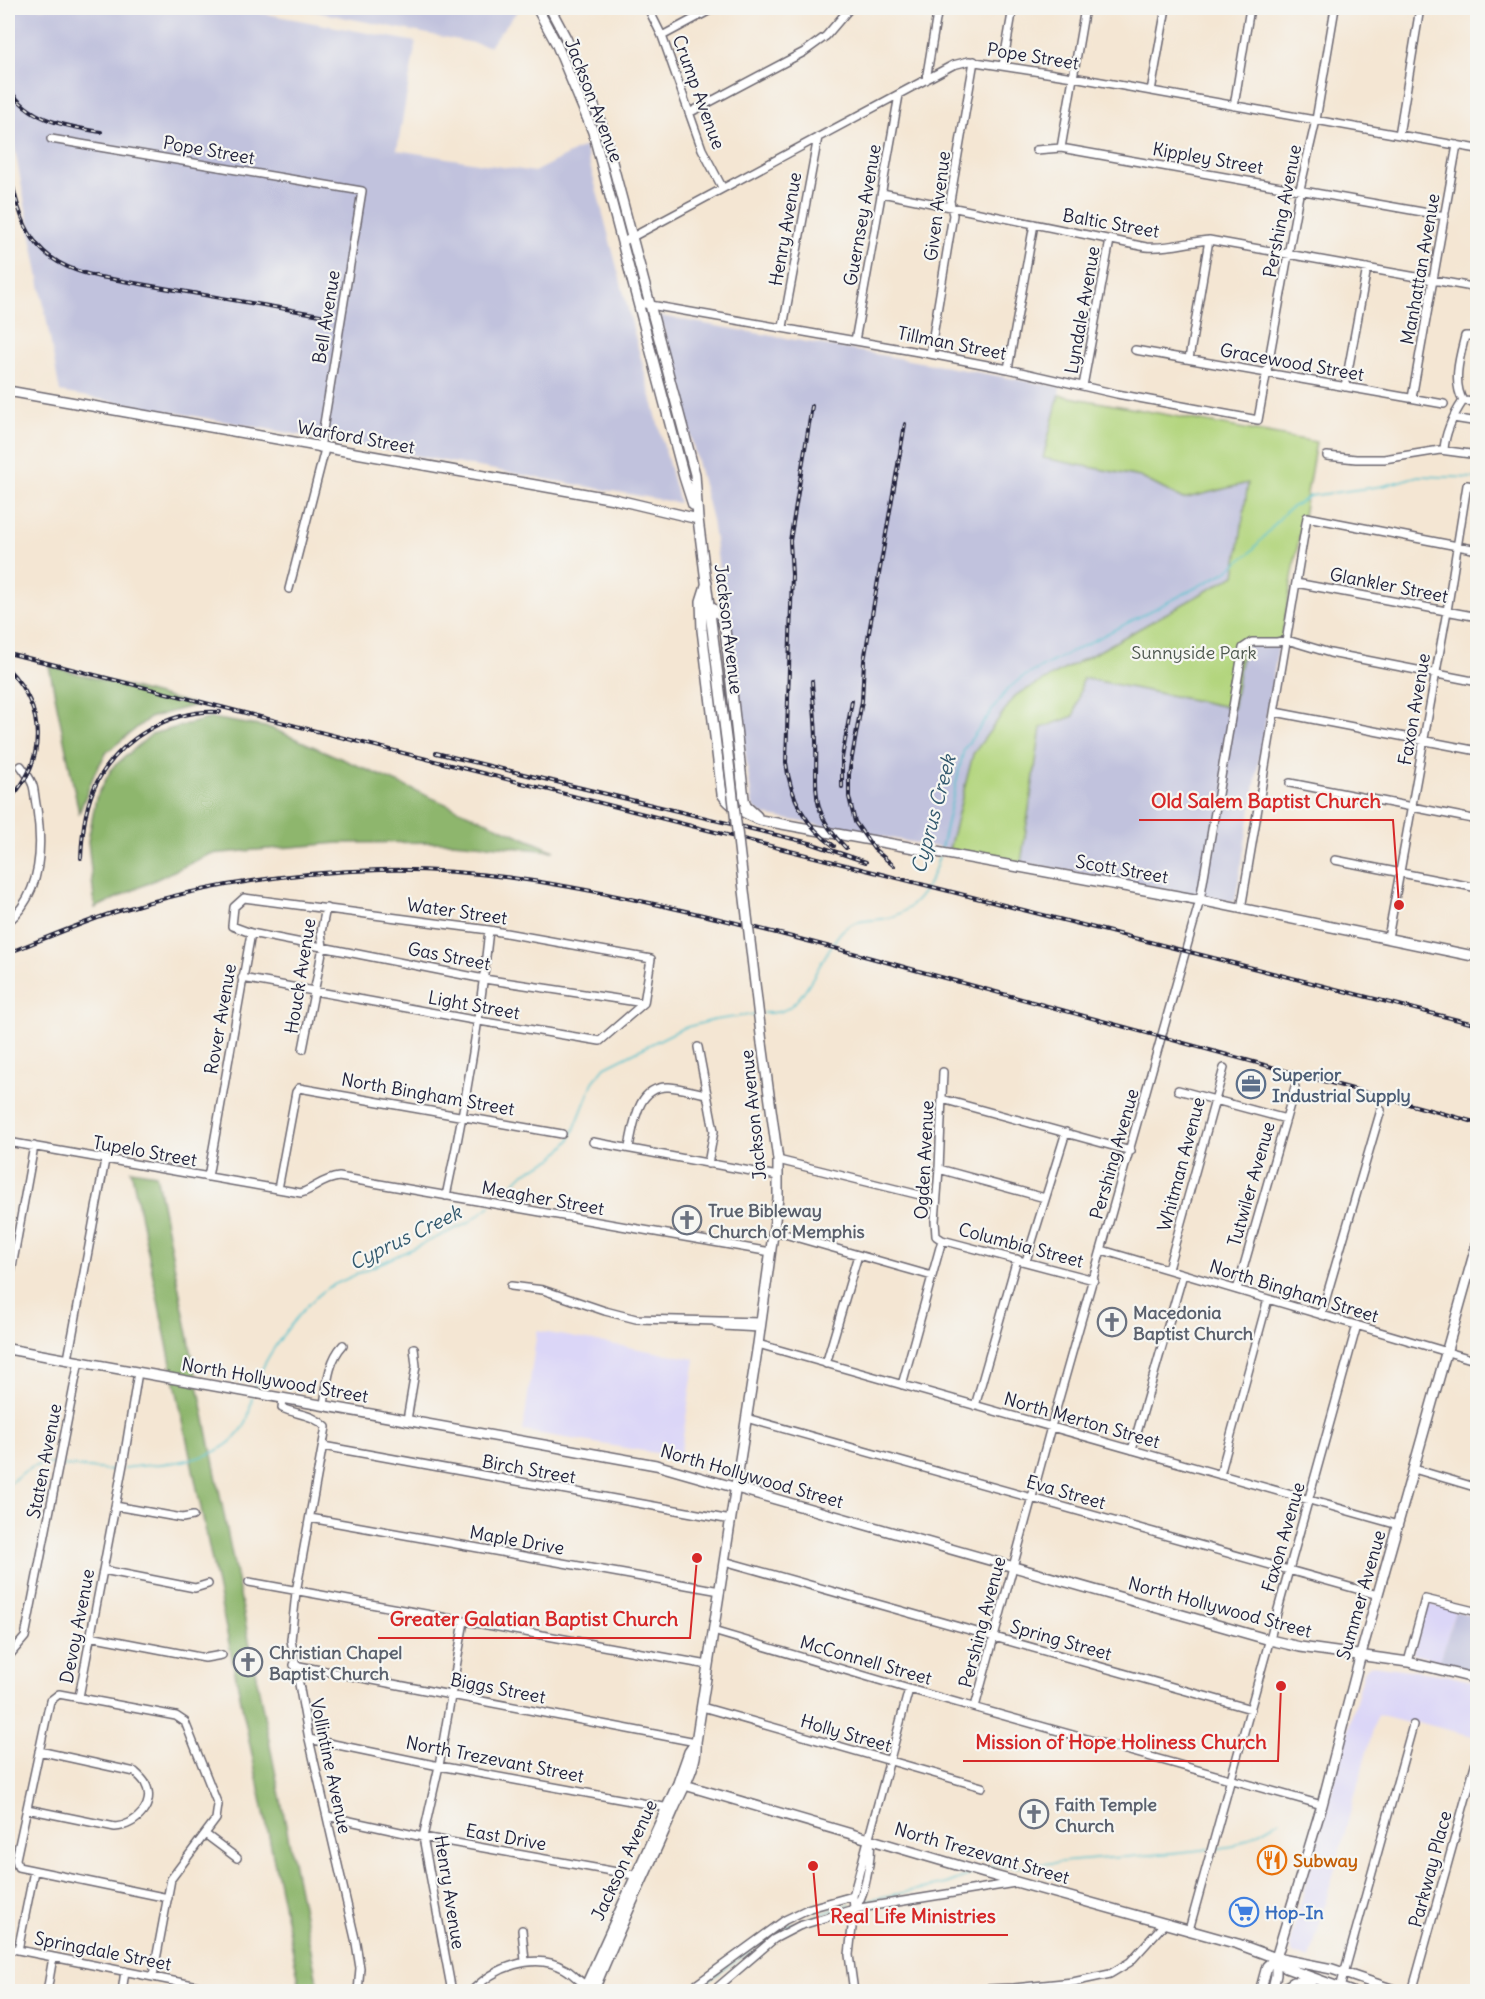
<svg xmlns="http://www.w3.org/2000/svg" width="1485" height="1999" viewBox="0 0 1485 1999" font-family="Delius,sans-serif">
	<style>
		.built { fill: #dbd6f7 }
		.industrial { fill: #c1c2dd }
		.green { fill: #b3d57e; stroke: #6a7c5c; stroke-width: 1.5 }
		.forest { fill: #8eb66d; stroke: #586c54; stroke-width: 1.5 }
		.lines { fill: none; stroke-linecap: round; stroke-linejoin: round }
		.stream { stroke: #53c0cc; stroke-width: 1.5 }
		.minor-casing { stroke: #6c6770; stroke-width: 10 }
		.major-casing { stroke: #6c6770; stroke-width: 12 }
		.minor { stroke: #fff; stroke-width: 7 }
		.major { stroke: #fff; stroke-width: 9 }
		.rail-casing { stroke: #22223b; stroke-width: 4 }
		.rail { stroke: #f6f6f2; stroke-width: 1.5; stroke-dasharray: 4.5; stroke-linecap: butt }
		.major-bridge-casing { stroke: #6c6770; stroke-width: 12; stroke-linecap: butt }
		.major-bridge { stroke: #fff; stroke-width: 9 }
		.labels { text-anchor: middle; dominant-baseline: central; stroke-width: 4.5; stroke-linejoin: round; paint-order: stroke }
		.street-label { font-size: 18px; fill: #22223b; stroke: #f6f6f2 }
		.park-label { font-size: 18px; fill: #4e584f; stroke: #f6f6f2 }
		.service-label { font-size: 18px; font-weight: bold; fill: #4e5e75; stroke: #f6f6f2; text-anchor: start }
		.worship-label { font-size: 18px; font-weight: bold; fill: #5b616d; stroke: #f6f6f2; text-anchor: start }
		.food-label { font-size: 18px; font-weight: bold; fill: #c56008; stroke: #f6f6f2; text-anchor: start }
		.shop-label { font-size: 18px; font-weight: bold; fill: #366cbe; stroke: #f6f6f2; text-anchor: start }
		.water-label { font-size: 20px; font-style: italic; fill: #33596e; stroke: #f6f6f2 }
		.leader { fill: none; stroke: #d62828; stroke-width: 2 }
		.callout-dot { fill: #d62828; stroke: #f6f6f2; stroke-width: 2 }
		.callout-label { font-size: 20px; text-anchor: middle; font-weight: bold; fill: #d62828; stroke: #f6f6f2; stroke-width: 4.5; stroke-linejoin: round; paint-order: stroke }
	</style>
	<rect width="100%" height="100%" fill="#f6f6f2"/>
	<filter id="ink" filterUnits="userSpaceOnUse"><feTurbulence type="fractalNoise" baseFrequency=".0167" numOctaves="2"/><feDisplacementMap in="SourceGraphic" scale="12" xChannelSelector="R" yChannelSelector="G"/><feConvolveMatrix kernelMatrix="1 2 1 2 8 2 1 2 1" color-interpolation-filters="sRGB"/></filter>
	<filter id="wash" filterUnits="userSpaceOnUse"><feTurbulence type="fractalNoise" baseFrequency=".008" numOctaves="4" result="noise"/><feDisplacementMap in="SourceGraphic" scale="24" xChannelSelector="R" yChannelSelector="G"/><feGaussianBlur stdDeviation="1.35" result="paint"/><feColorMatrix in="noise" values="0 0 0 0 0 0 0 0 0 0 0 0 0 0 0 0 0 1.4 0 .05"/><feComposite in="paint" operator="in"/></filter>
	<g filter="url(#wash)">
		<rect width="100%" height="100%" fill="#f4e6d3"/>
		<path class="built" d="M537,1331L695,1359L680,1457L523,1431Z
			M1429,1604L1455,1610L1440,1661L1413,1654L1426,1609Z
			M1371,1665L1447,1675L1477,1683V1737L1417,1722L1416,1725L1377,1715L1310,1959L1293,1953L1290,1948V1942L1363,1675L1366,1669Z"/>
		<path class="industrial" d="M8,8H235L416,42L397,150L534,172L585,146L679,503L60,392L8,112Z
			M296,8H520L489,46Z
			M660,316L1060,387L1059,395L1316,442L1305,490L1235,902L764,815L753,808L712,520Z
			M1455,1611L1477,1616V1673L1440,1661Z"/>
		<path class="green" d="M1059,395L1316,442L1281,641L1252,642L1243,648L1233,708L1083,678L1074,716L1041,728L1021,863L949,849L973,754L1016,695L1101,650L1235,575L1248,483L1183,499L1140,477L1043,458Z
			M1300,1983L1333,1991L1282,1992Z"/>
		<path class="forest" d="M49,666L196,705L149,718L107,752L95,772L79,813Z
			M211,718L271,728L554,851L452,842L338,843L210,854L95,908L88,841L96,798L112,768L152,734Z
			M131,1170L156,1174L319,1991H301Z"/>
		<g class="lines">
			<path class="stream" d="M941,848L964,749L1007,690L1021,678L1224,573L1250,553L1286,511L1310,496L1383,486L1418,476L1478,478
				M763,1013C769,1013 776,1013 782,1011C806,1003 824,950 842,931C857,916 876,923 894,916C919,907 933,880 939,856
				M496,1201L524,1173L554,1158L570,1140L593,1082L605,1067L683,1028L714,1020L756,1014
				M254,1390C262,1358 302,1305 329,1287L468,1223L490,1206
				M61,1465L108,1470L119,1468
				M124,1468C164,1462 217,1466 243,1428C249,1421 250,1407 252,1397
				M8,1485C23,1471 35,1462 56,1464
				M1214,1849L1234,1846L1280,1820
				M985,1869C1004,1862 1008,1869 1025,1866C1086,1858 1148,1857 1209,1849
				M863,1901L946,1884L972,1874
				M698,1988L780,1929L850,1904"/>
		</g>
	</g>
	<g filter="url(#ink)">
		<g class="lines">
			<g class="minor-casing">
				<path id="minor" d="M648,8L662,36L702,149L722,187
					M662,36L714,8
					M1003,65L1013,8
					M926,80L938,8
					M1151,91L1166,8
					M1234,106L1250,8
					M689,113L804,52L826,36L850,8
					M1399,135L1420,8
					M51,139L362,191L320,448
					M1061,148L1085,8
					M1036,150L1061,148L1445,216
					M882,193L1146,247C1167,249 1187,242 1209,240L1478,288
					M623,242L953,65L969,61L1073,77L1478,149
					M639,303L930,354L1008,369L1117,394L1258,420L1300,189L1316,120L1335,8
					M783,327L818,137
					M855,341L899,95
					M1135,350L1444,404
					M930,354L953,215L950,201L974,61
					M1189,359L1209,240
					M1008,369L1034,224
					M1083,386L1110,240
					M1345,387L1367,268
					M1412,398L1457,145
					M1463,401C1452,382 1460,356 1465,336H1478
					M1463,401L1478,402
					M1475,402L1478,389
					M1453,418L1478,422
					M1444,450C1445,432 1453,416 1463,401
					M1327,456L1356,459H1384L1440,450L1478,455
					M1296,583L1478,617
					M289,589L325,449
					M1275,712L1478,751
					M1290,783L1478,820
					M1335,860L1478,888
					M1241,909L1307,517L1478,550
					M8,922C41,894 43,849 37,809C35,802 35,793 33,786C31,779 25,772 21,766
					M251,933L484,979L644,1003
					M1388,938L1447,611L1467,485L1478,487
					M698,1047L714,1131L708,1164
					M303,1049L323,947L321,932L326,908
					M1178,1090L1286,1119
					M942,1099L1131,1151
					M8,1142L301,1193C316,1188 322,1179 339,1177L771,1252
					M593,1142L778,1176
					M629,1147C634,1124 637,1085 669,1087C682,1088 694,1092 707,1094
					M778,1160L936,1199
					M939,1169L1045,1198
					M208,1177L251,933L232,926L234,907L244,898L489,930L651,959L644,1003L600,1041L479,1021L242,978
					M278,1189L296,1092L299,1088L562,1134
					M446,1196C465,1108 480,1020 489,930
					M774,1231L932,1276
					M942,1240L1094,1280
					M1102,1250L1478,1361
					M1026,1261L1066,1132
					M1168,1269L1224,1068
					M511,1286L543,1290L605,1311L636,1319L761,1322
					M8,1289L34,1146
					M1237,1290L1295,1087
					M1321,1315L1381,1110
					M715,1322L723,1326L760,1328
					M758,1344L1398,1525
					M68,1359L105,1160
					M826,1364L858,1255
					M902,1385L942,1240L936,1236L935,1221L939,1169L943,1072
					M283,1398L282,1408C298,1415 313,1414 326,1427L296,1592L291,1640L309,1739L356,1943L360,1968L358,1992
					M324,1405C327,1385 328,1361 343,1345
					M975,1406L1017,1259
					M746,1418L1378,1595
					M407,1420L416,1366L414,1348
					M323,1446L731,1520
					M1132,1450L1183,1274
					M1414,1469L1478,1488
					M1220,1475L1268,1299
					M115,1506L182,1518L193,1516
					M310,1518L720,1591
					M724,1561L1251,1709
					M103,1570L195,1588L208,1584
					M249,1582L708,1665
					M713,1631L909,1689L1322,1805
					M90,1636L205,1658L222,1655
					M8,1657L25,1637L79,1361
					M1408,1662L1425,1599L1478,1612
					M294,1665L696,1742
					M79,1697L124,1459L138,1372
					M702,1707L982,1787
					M975,1707L1051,1427L1200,900L1243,648L1252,642H1277L1287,640L1330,653L1478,682
					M309,1739L439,1766L669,1808
					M27,1809L115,1827C136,1826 157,1804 145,1783C143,1779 138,1775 135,1772L39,1751
					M327,1816L423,1837L639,1876
					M205,1834L237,1858
					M854,1909C865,1898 872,1856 870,1840
					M522,1930L525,1961
					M1189,1930L1357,1325
					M8,1948L228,1992
					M18,1950L34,1871
					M153,1976L171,1879L216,1819L218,1805L185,1722L176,1716L59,1694L50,1701L16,1859L18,1867L168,1898
					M1340,1988L1413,1725
					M47,1992L53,1957
					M122,1992L125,1971
					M452,1992L423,1837L439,1766L464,1621
					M471,1992C493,1968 534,1951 565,1969C571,1972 577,1979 583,1983C589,1987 597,1987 604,1992
					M686,1992L785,1920L810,1908L853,1896
					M712,1992L774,1939L799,1926L854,1909L1015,1883
					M854,1992L849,1955L854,1909L853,1896L909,1689
					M909,1992L1014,1988L1073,1982L1110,1974L1130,1962L1165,1923
					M1412,1992L1478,1754"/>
			</g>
			<g class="major-casing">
				<path id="major" d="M537,8L556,43L593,132L684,477L693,505
					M550,8L566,38L603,128L695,474L698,519L727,746
					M8,391L614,499L698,519
					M707,582L701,601L702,630L722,794C731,808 745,813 760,820L1200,900L1478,957
					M710,606L721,616L725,629L744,799L746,806L757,816
					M8,1349L656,1465L1270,1640L1300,1647L1408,1662L1478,1679
					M678,1783L984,1873L1238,1944L1276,1958L1332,1969L1400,1992
					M1276,1958L1286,1968L1352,1992
					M583,1992L678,1783L689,1752L696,1742
					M593,1992C618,1931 647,1871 673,1811C682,1790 698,1765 696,1742L758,1344L778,1198V1160L762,1043
					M1260,1992L1267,1966L1276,1958
					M1272,1992L1276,1975V1958L1322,1805L1361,1654L1478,1240
					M1279,1992L1294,1982L1312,1981
					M1475,1992L1478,1983"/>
			</g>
			<use href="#minor" class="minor"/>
			<use href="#major" class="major"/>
			<g class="rail-casing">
				<path id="rail" d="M8,87C29,121 65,126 101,132
					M8,164C21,227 31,263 100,277L332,317
					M812,406L790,541L792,575L786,762C790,796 805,826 834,846
					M8,492L9,499
					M8,653L1478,1025
					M8,669C46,709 47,761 8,801
					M812,681C813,701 816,721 816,741C818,788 807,810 846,848
					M436,753L810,843L866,862
					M842,787V758L852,701
					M81,858C82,832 85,805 97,782C121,738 171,709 220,712
					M894,866L874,849L855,822L849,797V774L862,701L864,661L905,424
					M13,951C46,938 79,924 112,913C198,886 290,872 381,870C467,868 551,882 636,900C730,920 822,944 915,970C1102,1021 1290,1072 1478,1123"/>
			</g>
			<use href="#rail" class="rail"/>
			<g class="major-bridge-casing">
				<path id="major-bridge" d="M727,746L762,1043"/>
			</g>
			<use href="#major-bridge" class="major-bridge"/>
		</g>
	</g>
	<defs>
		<g id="office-ring" transform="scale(1.5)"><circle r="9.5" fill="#f6f6f2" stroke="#5c6f8a" stroke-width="1.5"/><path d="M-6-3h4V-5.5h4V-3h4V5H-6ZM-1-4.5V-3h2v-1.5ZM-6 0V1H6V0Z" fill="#5c6f8a"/></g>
		<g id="church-ring" transform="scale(1.5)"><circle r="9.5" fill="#f6f6f2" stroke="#6b7280" stroke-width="1.5"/><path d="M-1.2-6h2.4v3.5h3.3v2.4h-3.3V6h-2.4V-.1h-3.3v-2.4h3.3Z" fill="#6b7280"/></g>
		<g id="restaurant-ring" transform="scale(1.5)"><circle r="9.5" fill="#f6f6f2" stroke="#e8710a" stroke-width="1.5"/><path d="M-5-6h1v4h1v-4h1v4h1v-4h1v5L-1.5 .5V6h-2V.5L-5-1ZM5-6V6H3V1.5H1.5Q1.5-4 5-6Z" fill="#e8710a"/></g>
		<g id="supermarket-ring" transform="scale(1.5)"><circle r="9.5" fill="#f6f6f2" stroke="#3f7fe0" stroke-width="1.5"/><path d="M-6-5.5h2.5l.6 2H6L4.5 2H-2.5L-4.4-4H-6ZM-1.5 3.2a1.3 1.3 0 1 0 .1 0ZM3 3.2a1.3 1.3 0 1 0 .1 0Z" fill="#3f7fe0"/></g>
	</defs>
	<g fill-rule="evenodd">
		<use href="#office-ring" x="1251" y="1084"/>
		<use href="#church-ring" x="687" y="1220"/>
		<use href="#church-ring" x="1112" y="1322"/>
		<use href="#church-ring" x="248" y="1662"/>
		<use href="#church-ring" x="1034" y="1814"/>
		<use href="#restaurant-ring" x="1272" y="1860"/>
		<use href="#supermarket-ring" x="1244" y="1912"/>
	</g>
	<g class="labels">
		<g class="street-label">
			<text transform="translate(1033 56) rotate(9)">Pope Street</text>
			<text transform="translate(699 92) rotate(70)">Crump Avenue</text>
			<text transform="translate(594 100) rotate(69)">Jackson Avenue</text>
			<text transform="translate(209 150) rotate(10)">Pope Street</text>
			<text transform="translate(1208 158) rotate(10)">Kippley Street</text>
			<text transform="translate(937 206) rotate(-83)">Given Avenue</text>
			<text transform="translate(1282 211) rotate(-79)">Pershing Avenue</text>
			<text transform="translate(862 215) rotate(-80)">Guernsey Avenue</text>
			<text transform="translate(1111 223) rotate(10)">Baltic Street</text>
			<text transform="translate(785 229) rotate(-80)">Henry Avenue</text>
			<text transform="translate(1420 269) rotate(-80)">Manhattan Avenue</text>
			<text transform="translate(1082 310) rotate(-80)">Lyndale Avenue</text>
			<text transform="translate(326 317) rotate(-81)">Bell Avenue</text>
			<text transform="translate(952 343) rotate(11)">Tillman Street</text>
			<text transform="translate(1292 362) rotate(10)">Gracewood Street</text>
			<text transform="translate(356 437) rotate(10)">Warford Street</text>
			<text transform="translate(1389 585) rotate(11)">Glankler Street</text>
			<text transform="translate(729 629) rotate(83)">Jackson Avenue</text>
			<text transform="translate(1414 709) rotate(-80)">Faxon Avenue</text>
			<text transform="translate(1122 869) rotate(10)">Scott Street</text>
			<text transform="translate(457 911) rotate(8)">Water Street</text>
			<text transform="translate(449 956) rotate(11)">Gas Street</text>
			<text transform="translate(300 976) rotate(-81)">Houck Avenue</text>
			<text transform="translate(474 1005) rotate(10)">Light Street</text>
			<text transform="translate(220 1019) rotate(-80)">Rover Avenue</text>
			<text transform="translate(428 1094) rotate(10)">North Bingham Street</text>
			<text transform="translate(753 1115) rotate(-96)">Jackson Avenue</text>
			<text transform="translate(145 1151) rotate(10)">Tupelo Street</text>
			<text transform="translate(1114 1154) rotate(-74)">Pershing Avenue</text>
			<text transform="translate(924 1160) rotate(-87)">Ogden Avenue</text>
			<text transform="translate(1181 1164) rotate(-75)">Whitman Avenue</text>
			<text transform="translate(1251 1184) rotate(-74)">Tutwiler Avenue</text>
			<text transform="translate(543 1198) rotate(10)">Meagher Street</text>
			<text transform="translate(1021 1245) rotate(15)">Columbia Street</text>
			<text transform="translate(1294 1291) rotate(17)">North Bingham Street</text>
			<text transform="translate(275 1380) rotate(10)">North Hollywood Street</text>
			<text transform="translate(1082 1420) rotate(16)">North Merton Street</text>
			<text transform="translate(44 1461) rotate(-79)">Staten Avenue</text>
			<text transform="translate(529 1469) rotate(10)">Birch Street</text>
			<text transform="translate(752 1476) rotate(16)">North Hollywood Street</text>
			<text transform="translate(1066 1492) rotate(16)">Eva Street</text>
			<text transform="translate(1283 1537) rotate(-74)">Faxon Avenue</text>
			<text transform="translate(517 1540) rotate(10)">Maple Drive</text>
			<text transform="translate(1361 1595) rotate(-74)">Summer Avenue</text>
			<text transform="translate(1220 1607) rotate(15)">North Hollywood Street</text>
			<text transform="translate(982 1622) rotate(-75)">Pershing Avenue</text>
			<text transform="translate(77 1626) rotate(-79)">Devoy Avenue</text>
			<text transform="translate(1061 1640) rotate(16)">Spring Street</text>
			<text transform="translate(866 1660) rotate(16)">McConnell Street</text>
			<text transform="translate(498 1688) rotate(11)">Biggs Street</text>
			<text transform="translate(846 1733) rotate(16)">Holly Street</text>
			<text transform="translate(495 1759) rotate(11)">North Trezevant Street</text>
			<text transform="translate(331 1766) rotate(78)">Vollintine Avenue</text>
			<text transform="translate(506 1837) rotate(10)">East Drive</text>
			<text transform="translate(982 1853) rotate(16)">North Trezevant Street</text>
			<text transform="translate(624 1860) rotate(-65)">Jackson Avenue</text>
			<text transform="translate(1430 1869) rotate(-75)">Parkway Place</text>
			<text transform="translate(450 1892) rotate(81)">Henry Avenue</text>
			<text transform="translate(103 1951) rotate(11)">Springdale Street</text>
		</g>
		<g class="park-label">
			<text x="1194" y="652">Sunnyside Park</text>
		</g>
		<g class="service-label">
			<text x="1272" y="1074">Superior<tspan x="1272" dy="21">Industrial Supply</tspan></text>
		</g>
		<g class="worship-label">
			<text x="708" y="1210">True Bibleway<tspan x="708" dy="21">Church of Memphis</tspan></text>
			<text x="1133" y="1312">Macedonia<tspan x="1133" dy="21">Baptist Church</tspan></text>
			<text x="269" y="1652">Christian Chapel<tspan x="269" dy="21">Baptist Church</tspan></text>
			<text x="1055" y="1804">Faith Temple<tspan x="1055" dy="21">Church</tspan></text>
		</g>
		<g class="food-label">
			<text x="1293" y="1860">Subway</text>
		</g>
		<g class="shop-label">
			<text x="1265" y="1912">Hop-In</text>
		</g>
		<g class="water-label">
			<text transform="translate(933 814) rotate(-75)">Cyprus Creek</text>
			<text transform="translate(405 1237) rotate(-26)">Cyprus Creek</text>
		</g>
	</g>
	<path class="leader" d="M1399 905L1393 820H1139M697 1558L690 1638H378M1281 1686L1278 1761H963M813 1866L819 1935H1008"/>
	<g class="callout-dot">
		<circle cx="1399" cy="905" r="6"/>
		<circle cx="697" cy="1558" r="6"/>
		<circle cx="1281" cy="1686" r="6"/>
		<circle cx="813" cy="1866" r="6"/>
	</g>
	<g class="callout-label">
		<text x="1266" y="808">Old Salem Baptist Church</text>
		<text x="534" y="1626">Greater Galatian Baptist Church</text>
		<text x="1121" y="1749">Mission of Hope Holiness Church</text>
		<text x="913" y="1923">Real Life Ministries</text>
	</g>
	<rect width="1485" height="1999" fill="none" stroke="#f6f6f2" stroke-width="30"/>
</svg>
